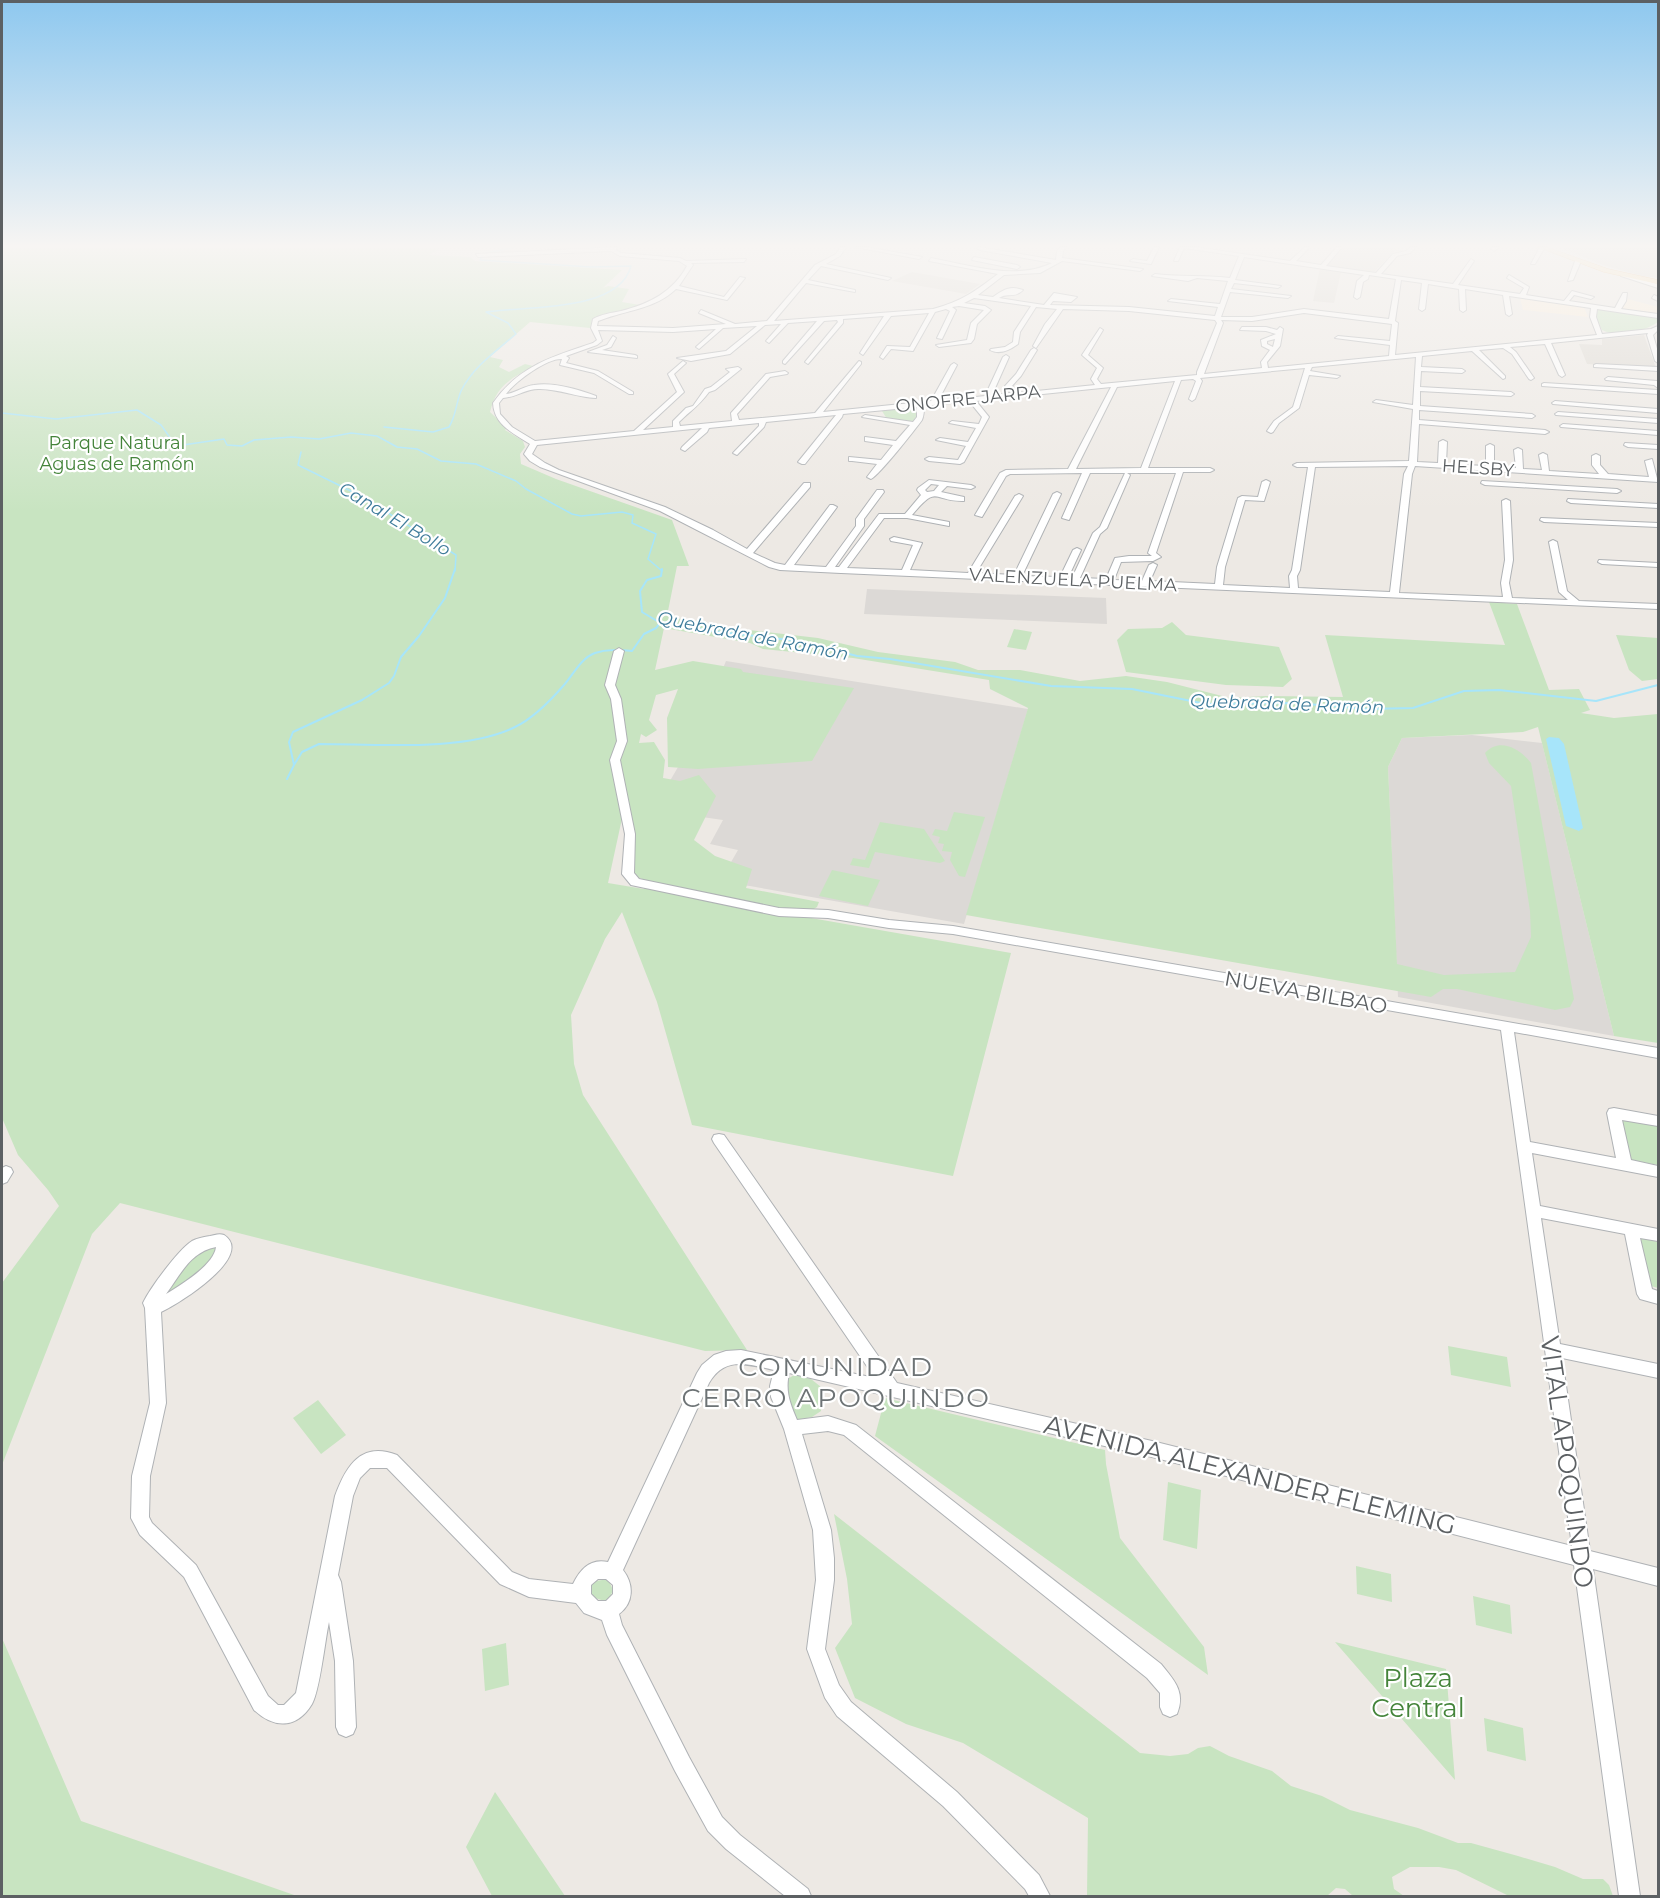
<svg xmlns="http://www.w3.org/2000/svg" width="1660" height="1898" viewBox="0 0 1660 1898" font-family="Montserrat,sans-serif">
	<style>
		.commercial { fill: #fceeda }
		.industrial { fill: #dcd9d6 }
		.education { fill: #ddd9d2 }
		.green { fill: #c8e4c1; fill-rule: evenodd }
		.water { fill: #a7e5fa }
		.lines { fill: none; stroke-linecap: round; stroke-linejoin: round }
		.stream-far1 { stroke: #a7e5fa; stroke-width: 1.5 }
		.stream { stroke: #a7e5fa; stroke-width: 2 }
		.minor-casing { stroke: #afb2b5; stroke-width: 2 }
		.major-casing { stroke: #eaaa60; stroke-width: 1 }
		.minor { fill: #fff; fill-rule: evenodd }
		.major { fill: #fbdfac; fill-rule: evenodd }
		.labels { text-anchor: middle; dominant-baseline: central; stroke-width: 4.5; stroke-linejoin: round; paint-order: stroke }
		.far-street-label { font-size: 18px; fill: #5c6063; stroke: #fff }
		.far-park-label { font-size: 18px; fill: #44843a; stroke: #fff }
		.far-water-label { font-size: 18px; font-style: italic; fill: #3f7c9b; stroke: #fff }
		.street-label { font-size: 21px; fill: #5c6063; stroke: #fff }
		.near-street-label { font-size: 26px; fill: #5c6063; stroke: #fff }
		.near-park-label { font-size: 26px; fill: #44843a; stroke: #fff }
		.near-neighbourhood-label { font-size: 27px; letter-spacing: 1.5px; fill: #6d7375; stroke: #fff }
	</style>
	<rect width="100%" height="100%" fill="#ede9e4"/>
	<path class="commercial" d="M1520,298L1584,307L1588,317L1523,310Z
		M1628,299L1658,307V315L1620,310Z"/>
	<path class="industrial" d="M867,589L1106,598L1107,624L864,614Z
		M726,661L1028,709L964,924L750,886L719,883L738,850L710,844L723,820L653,810L692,743Z
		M1472,735L1542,743L1614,1036L1398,997L1388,767L1402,738Z"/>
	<path class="education" d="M1343,247H1398L1374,272L1325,266Z
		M1559,247H1658V278L1642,276L1603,265Z
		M1320,268L1341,272L1334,303L1313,301Z
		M912,272L980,284L966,294L892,281Z
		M1644,335L1656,368L1587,364L1579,344L1602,345V339Z"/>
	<path class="green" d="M2,247H443L429,255L470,257L475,261L622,270L603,288L608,286L629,289L622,302L640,305L598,317L592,320L590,328L530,322L490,357L503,360L499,367L509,372L525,364L533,366C510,380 497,384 490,412L507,428L505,430L523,441L525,447L520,454L521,464L556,479L672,520L689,566H677L667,616L716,626L818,638L878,652L955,662L978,670H1020L1080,681L1126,676L1167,682L1230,698L1266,696L1343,697L1325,635L1505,645L1489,602L1517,604L1549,690L1579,689L1590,710L1581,713L1614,718L1658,714V1043L1614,1036L1538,727L1523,732L1402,738L1388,767L1397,964L1444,975L1515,972L1531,937L1530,911L1511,786L1489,763L1485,753C1500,737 1520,749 1531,763L1574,999L1570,1007L1555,1010L1457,989H1443L1431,997L966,915L1028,708L990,689L989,680L853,658L763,649L750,643L664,628L655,670L693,661L741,669L743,672L854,688L812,761L698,769L668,767L667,718L678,689L656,695L649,720L657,730L646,737L641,734L639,743L654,742L665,760L663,778L680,781L699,775L716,796L694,840L715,856L752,869L746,888L819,902L817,907L812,910L771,911L1011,953L953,1176L692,1125L657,1002L622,912L605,939L571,1015L574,1064L583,1095L747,1350L705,1351L120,1203L92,1234L2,1465V1283L59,1206L48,1190L18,1155L2,1118ZM626,800L635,832L633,876L646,880L644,889L608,883Z
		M1598,308L1656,318H1658V322C1643,332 1619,338 1602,330L1596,318Z
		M917,407L919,413L912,423L887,419L882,411Z
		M1172,622L1186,635L1279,647L1292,679L1283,687L1226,685L1126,672L1117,640L1128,629L1162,628Z
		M1014,629L1032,632L1026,650L1007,647Z
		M1616,635L1658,638V679L1642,681L1629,670Z
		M954,812L985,817L965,877L959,876L950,860L952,852L942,851L944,844L938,843L940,837L932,835L935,829L947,831Z
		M880,822L924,829L945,861L940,863L875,852L869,868L850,865L853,858L865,860Z
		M832,870L880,880L868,906L819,896Z
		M1621,1117L1658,1123V1165L1631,1160Z
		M1640,1238L1658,1242V1288L1651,1286Z
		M217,1245V1259L158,1303L192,1252Z
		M1448,1346L1507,1357L1511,1387L1451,1375Z
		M794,1375L811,1379L821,1387V1411L812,1417L796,1420L783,1382Z
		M885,1398L1105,1450L1106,1464L1120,1538L1204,1647L1208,1675L875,1436Z
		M318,1400L346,1435L321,1454L293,1418Z
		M1168,1482L1201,1490L1197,1549L1163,1540Z
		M834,1514L1140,1753L1170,1756L1188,1754L1198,1748L1210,1746L1229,1756L1272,1771L1291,1786L1322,1796L1350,1810L1418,1828L1458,1843H1471L1518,1856L1555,1867L1583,1879H1603L1609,1885L1613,1896H1509L1456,1870L1439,1867H1410L1392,1877L1394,1889L1404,1896H1353L1345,1889L1336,1888L1327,1896H1087L1088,1818L963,1743L906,1724L855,1698L835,1648L852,1624L847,1579Z
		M1356,1566L1391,1574L1392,1602L1357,1594Z
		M608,1579L613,1590L608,1602L585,1595L590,1582Z
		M1473,1596L1510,1605L1512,1634L1476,1625Z
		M2,1638L81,1821L297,1896H2Z
		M1335,1642L1446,1669L1455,1780Z
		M506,1643L509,1685L485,1691L482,1649Z
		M1484,1718L1523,1728L1526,1761L1487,1751Z
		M495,1792L565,1896H492L466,1847Z"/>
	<path class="water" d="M1549,737L1559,738L1564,744L1583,828L1579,831L1566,826L1546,739Z"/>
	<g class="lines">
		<path class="stream-far1" d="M483,254L515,247
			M2,413L56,419L137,410L161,425L176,446L224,439L227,445L242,446L254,440L291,437L319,439L351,433L377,436L397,447L417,449L441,461L476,464L516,481L526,489L572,514L581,516L622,512L633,515L632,523L656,534L648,559L662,571
			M384,427L433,432L449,427C456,416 456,403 461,391C473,367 496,351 516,334L508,323L486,312C523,306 619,313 631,266L591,267L480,260L482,257
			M301,452L298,465L359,495L456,555L455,571"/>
		<path class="stream" d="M662,569L661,576L647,580L640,591L642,612L657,621L712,631L798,641L857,656L890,659L1051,686L1132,689L1206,704L1295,703L1367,709L1413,708L1464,691L1499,690L1596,701L1658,685
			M294,765L302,752L319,744C376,744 465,752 515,727C532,719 551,700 564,685C573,675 581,658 595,653C607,649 620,650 632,651L644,634L656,628L661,622
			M287,779L294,765L289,742L293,732L362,700L389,683L394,676L401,657L419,636L445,598L455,569"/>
		<g class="minor-casing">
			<path id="minor" d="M617,247L616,250L621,253L680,258L686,261L746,259L744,262L691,263L693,265L679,286L724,297L740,277L745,278L727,300L676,289C655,309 627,310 601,320L598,321L597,326L673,328L726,324L699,313L701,310L735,324L767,321L815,265L836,254L841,247H846L840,256L826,264L891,278L888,280L821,266L808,280L855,290V292L806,283L774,321L933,309C962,301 974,292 998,274L929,261L931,258C969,265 1016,281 1052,263L980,250L977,248L979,247L1056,260L1057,251L1061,247H1066L1063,251L1062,258L1143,269L1140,271L1062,261L1040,273L1004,275L978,295L993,297C1003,290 1010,285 1023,290C1014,299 1007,292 999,298L1044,305L1054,293L1077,297L1071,302L1053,301L1050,305L1129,307L1215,316L1218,307L1168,301L1171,299L1220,304L1228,281L1197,278L1188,281L1152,276L1155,274C1181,277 1204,275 1230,278L1239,256L1184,248L1178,261H1174L1180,247H1195L1290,261L1305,247H1310L1296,261L1321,265L1337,247H1342L1326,266L1376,273L1393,254L1406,251L1411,247H1416L1410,253L1397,256L1381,274L1453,284L1471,259L1474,261L1458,285L1520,294L1524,288L1507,278L1509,275L1529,287L1526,295L1564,301L1572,291L1594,297L1591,299L1574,295L1569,301L1615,308L1623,293H1627L1626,301L1621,309L1658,314V318L1597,309L1596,317L1602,334L1651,329L1658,326V330L1653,335L1658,352V363L1655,361L1647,335L1648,333L1551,343L1565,375L1562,377L1559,375L1545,344L1510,347L1516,352L1534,378L1531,380L1529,379L1512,354L1503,348L1479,350L1505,376V378L1503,379L1472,351L1422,356L1421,367L1462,369L1465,371L1462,373L1421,371L1420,387L1511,392L1514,394L1511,396L1420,391V406L1532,414L1535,416L1532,418L1419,410V420L1545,430L1549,432L1545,434L1419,424L1417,462L1438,463L1439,442L1443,440L1447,442L1446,464L1486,466V446L1490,444L1494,446V467L1516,468L1514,450L1518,448L1522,450L1523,469L1542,470L1539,455L1543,453L1547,455L1549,471L1599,474L1592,465V456L1596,454L1600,456V465L1608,474L1649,477L1645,461L1652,459L1658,482L1415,466L1412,474L1399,593L1503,597L1501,583L1505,560L1502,501L1506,499L1510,501L1513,560L1509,583L1512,598L1568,600L1559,592L1549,542L1553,540L1557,542L1567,591L1579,601L1658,604V609L841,573L780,570L769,567L660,511L540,467L530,461L524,454L530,444C513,433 494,425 493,403C519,366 551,357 593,343L597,340L591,328L593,319C602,314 611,313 621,311C649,304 673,292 687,266L679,261L620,256L611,251L478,257L476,254ZM1244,257L1364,275L1357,281L1354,297L1357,299L1360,297L1363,282L1368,279L1369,275L1396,279L1389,319L1304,309L1252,317H1221L1230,292L1288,298L1291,296L1231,289L1234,283L1278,288L1281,286L1235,280ZM1401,280L1422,283L1419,309L1422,311L1425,309L1428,284L1459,289L1460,310L1463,312L1466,310L1465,289L1503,295L1506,314L1509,316L1512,314L1509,296L1591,308L1590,317L1597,335L1395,355L1398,323L1395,321ZM974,298L1031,306L1014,332L1013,342L1005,347L991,349L990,350C999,355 1010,350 1018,344L1020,332L1036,307L1057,309L1045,324L1033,346L1036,348L1063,309L1129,311L1215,320L1217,323L1197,372V375L1101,384L1097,379L1103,368L1088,355L1103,330L1100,328L1082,355L1097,368L1091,379L1095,385L1017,393L1012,386L1021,376L1037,350L1034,348L1031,350L1016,374L1005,386L1011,393L992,395L1009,357L1006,355L1003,357L985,396L938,401L957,365L954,363L951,365L931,401L823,412L861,364V362L859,361L815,413L739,420L737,414L770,377L787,374L788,373L785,371L766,374L731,413L732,421L680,426L679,422C691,410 698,407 709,392L715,390L741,369L738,367L726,369L730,372L711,387L705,389L693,406L686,408L673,421V427L643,430L684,392L674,374L686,363L683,361L668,374L677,392L634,431L535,441L512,427L500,414L499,403L503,398C517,397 527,388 540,389C559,389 580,398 596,398V396C577,389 554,382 534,385C524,386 516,393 506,394C516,381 547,358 562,359L560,365L594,373L629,394H633V392L598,371L566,363L569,358L566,356L597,345L602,341L598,330L673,332L716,329L697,346L696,347L699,349L723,328L757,326L726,351L677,358L691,361L730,354L765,325L781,324L766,341L769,343L788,323L817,321L783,361V363L785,364L824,321L837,320L838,322L805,362L808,364L843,323V319L884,316L860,353L863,355L891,316L929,313L910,347L887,346L880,357L883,359L891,349L913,351L935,312L946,309L950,311L937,338L942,339L956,310L952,307L959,306L984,310L971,323L967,340L936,345L939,347L971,343L974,339L977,324L991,310L985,306L964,303ZM1304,313L1392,324L1390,341L1338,336L1335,338L1390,345L1389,356L1268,368L1267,362L1280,346L1283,329L1280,327L1277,330L1266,327H1242L1240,330L1266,331L1276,334L1261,340L1262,346L1270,350L1261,362L1262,368L1204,374L1223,323L1221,320L1252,321ZM1275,339L1273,347L1267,344V341ZM1416,357L1413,405L1376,400L1373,402L1413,409L1409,461L1297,463L1293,465L1297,467H1308L1292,570L1289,576L1290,588L1223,585L1225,567L1245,500L1264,501L1270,482L1266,480L1262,482L1258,497L1242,496L1238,498L1217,567L1215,584L1150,581L1157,565L1153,563L1149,565L1142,581L1114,580L1121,562L1153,561L1161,557L1156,553L1183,472H1210L1214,470L1210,468H1148L1181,380L1193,379L1196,381L1189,399L1192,401L1195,399L1202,381L1200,378L1305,368L1293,407L1274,421L1267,431L1271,433L1273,432L1279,423L1299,408L1309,375L1337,378L1340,376L1310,371L1312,367ZM1175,381L1141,468L1076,469L1117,387ZM1111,387L1068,469L1006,470L1000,473L975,515L982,517L1006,476L1010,474L1082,473L1062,518L1069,520L1090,473H1125L1100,527L1093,533L1072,578H1068L1081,550L1077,548L1073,550L1060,577L1022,576L1061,494L1057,492L1053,494L1014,575L976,573L1023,496L1019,494L1015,496L968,573L910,570L922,543L894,537L890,539L891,541L913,545L902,570L847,568L884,518H907L949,526V522L912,515C939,483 932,502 964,501V497L941,492L947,486L971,489L975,487L971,485L929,480L918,488L917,490L921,495L905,514H879L839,567H835L864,526V519L884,492L883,490H877L856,519V526L826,567L794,565L837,507L833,505H830L785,565L775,563L753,553L810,487V483H804L747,549L713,530L665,507L559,470L545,463L532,454L537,445L702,428L682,447L681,449L685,451L707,432L709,428L759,423V426L733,453L737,455L764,427L766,422L836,415L798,462L802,464H805L842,417L843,414L917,407V417L913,422L865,415L862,417L910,425L896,441L865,437V441L893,445L881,460L849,457V461H852L877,464L867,477L871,479C880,474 914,431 922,420C924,415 924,411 924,406L969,401L982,417L979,424L952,421L949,423L976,428L968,442L940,438L936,440L966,446L958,460L929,457L925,459L929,461L960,464L964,462L989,417L976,401ZM1408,466L1404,474L1390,592L1298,588L1297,576L1300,570L1315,467ZM1127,473H1176L1148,553L1152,556H1129L1115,558L1106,579L1080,578L1100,534L1107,528L1130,475ZM931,484L939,485L934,491L927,492L925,490Z
				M855,247H866L922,257L919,259Z
				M1154,247H1159L1151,264L1130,261L1133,259L1147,261Z
				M1493,247H1499L1494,251L1491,249Z
				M1540,247H1545L1535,264H1531Z
				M974,257L1017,265L1020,267L1017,269L972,260Z
				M1578,259L1581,261L1573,280L1568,281L1575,261Z
				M1621,274L1658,284V288L1621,276Z
				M1654,295L1658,297V301L1652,298Z
				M613,336L616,338L611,347L602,350L635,355L637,356V358L588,352L607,345Z
				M1596,364L1658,367V371L1594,367V365Z
				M1608,377L1657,381L1658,388L1654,385L1606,380L1605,379Z
				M1544,383L1658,390V394L1542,386V384Z
				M1555,401L1658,409V413L1553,404L1552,403Z
				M1558,412L1658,419V423L1556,415L1555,414Z
				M1563,424L1658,431V435L1561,427L1560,426Z
				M1625,443L1658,445V449L1628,447L1624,445Z
				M1482,481L1617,489L1621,491L1617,493L1485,485L1481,483Z
				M1568,499L1658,504V508L1571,503L1567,501Z
				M1541,518L1658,523V527L1544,522L1540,520Z
				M1599,560L1658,563V567L1602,564L1598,562Z
				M619,648L624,651L615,685L621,699L627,741L620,760L635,834L634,873L639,879L779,908L828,910L889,920L953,926L1658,1048V1058L1514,1032L1530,1142L1616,1158L1607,1113L1609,1109L1614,1108L1658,1116V1126L1622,1120L1631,1160L1658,1166V1177L1532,1153L1540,1206L1658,1229V1241L1640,1238L1652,1289L1658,1291V1304L1640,1299L1637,1294L1625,1234L1541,1218L1560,1344L1658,1364V1378L1562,1358L1590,1551L1658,1568V1586L1593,1569L1640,1896H1619L1574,1565L1152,1457L789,1373C785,1392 790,1403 797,1420L828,1416L856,1425L1161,1664C1174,1680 1186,1692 1177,1714L1170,1717L1163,1714L1160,1707V1693L1147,1678L844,1435L828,1431L802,1434L831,1530L834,1558V1580L825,1649L839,1685L851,1702L957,1792L1039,1875L1050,1896H1029L1025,1889L943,1806L837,1716L825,1698L807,1649L816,1580L813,1530L784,1429L771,1397L770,1386L774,1370C747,1364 725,1356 709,1383L623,1570C634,1584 634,1603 619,1614L622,1625L689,1757L722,1817L740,1835L808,1889L811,1896H785L726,1849L708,1831L675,1771L607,1635L602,1620L584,1613L576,1603L529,1597L500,1584L387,1468H370L360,1478L353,1496L338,1575L341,1582L353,1661L356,1727L353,1734L346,1737L339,1734L336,1727L335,1661L329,1622C325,1640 320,1690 312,1704C297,1729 274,1729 254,1710L184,1577L140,1535L131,1518L132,1476L150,1403L145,1308L143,1303C150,1288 179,1249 192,1241C198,1238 204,1237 210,1236C215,1235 219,1233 224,1235C256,1256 177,1305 161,1312L166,1403L150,1476L149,1517L152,1523L196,1565L268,1696L278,1705H284L296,1693L335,1496C346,1466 361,1441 397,1455L512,1572L529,1579L573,1584C580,1569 591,1558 608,1562L697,1373L702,1365L714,1355L726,1351L741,1350L875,1378L714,1143L712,1139L714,1135L719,1134L724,1135L897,1383L1152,1441L1572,1546L1501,1030L953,934L889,928L828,918L779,916L631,885L622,874L625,834L610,760L617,741L611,699L605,685L614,651ZM216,1247C214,1265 181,1285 166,1294C181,1274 190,1252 216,1247ZM598,1579H606L613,1585V1594L606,1601H598L591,1594V1585Z
				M6,1166L11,1168L13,1172L7,1182L2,1184V1168Z"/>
		</g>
		<g class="major-casing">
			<path id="major" d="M1538,247H1546L1608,269L1658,280V284L1604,272Z"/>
		</g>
		<use href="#minor" class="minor"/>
		<use href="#major" class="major"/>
	</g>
	<linearGradient id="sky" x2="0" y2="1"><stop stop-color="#8ec8ef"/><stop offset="0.48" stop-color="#f7f5f3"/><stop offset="1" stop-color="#f7f5f3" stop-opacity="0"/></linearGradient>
	<rect width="1660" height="512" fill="url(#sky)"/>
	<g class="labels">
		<g class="far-street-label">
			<text transform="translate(968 399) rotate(-6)">ONOFRE JARPA</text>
			<text transform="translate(1478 468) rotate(4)">HELSBY</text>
			<text transform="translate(1073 580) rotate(3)">VALENZUELA PUELMA</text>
		</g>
		<g class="far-park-label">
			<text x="117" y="443">Parque Natural<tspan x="117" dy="21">Aguas de Ramón</tspan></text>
		</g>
		<g class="far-water-label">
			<text transform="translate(395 519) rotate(31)">Canal El Bollo</text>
			<text transform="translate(753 636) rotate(11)">Quebrada de Ramón</text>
			<text transform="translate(1287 704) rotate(2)">Quebrada de Ramón</text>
		</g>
		<g class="street-label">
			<text transform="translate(1306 992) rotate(10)">NUEVA BILBAO</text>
		</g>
		<g class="near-street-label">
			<text transform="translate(1567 1462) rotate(82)">VITAL APOQUINDO</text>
			<text transform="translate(1250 1475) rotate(14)">AVENIDA ALEXANDER FLEMING</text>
		</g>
		<g class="near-park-label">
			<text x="1418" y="1678">Plaza<tspan x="1418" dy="30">Central</tspan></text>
		</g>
		<g class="near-neighbourhood-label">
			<text x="836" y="1366">COMUNIDAD<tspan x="836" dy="31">CERRO APOQUINDO</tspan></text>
		</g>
	</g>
	<rect width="1660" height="1898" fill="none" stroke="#5c6063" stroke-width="6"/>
</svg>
